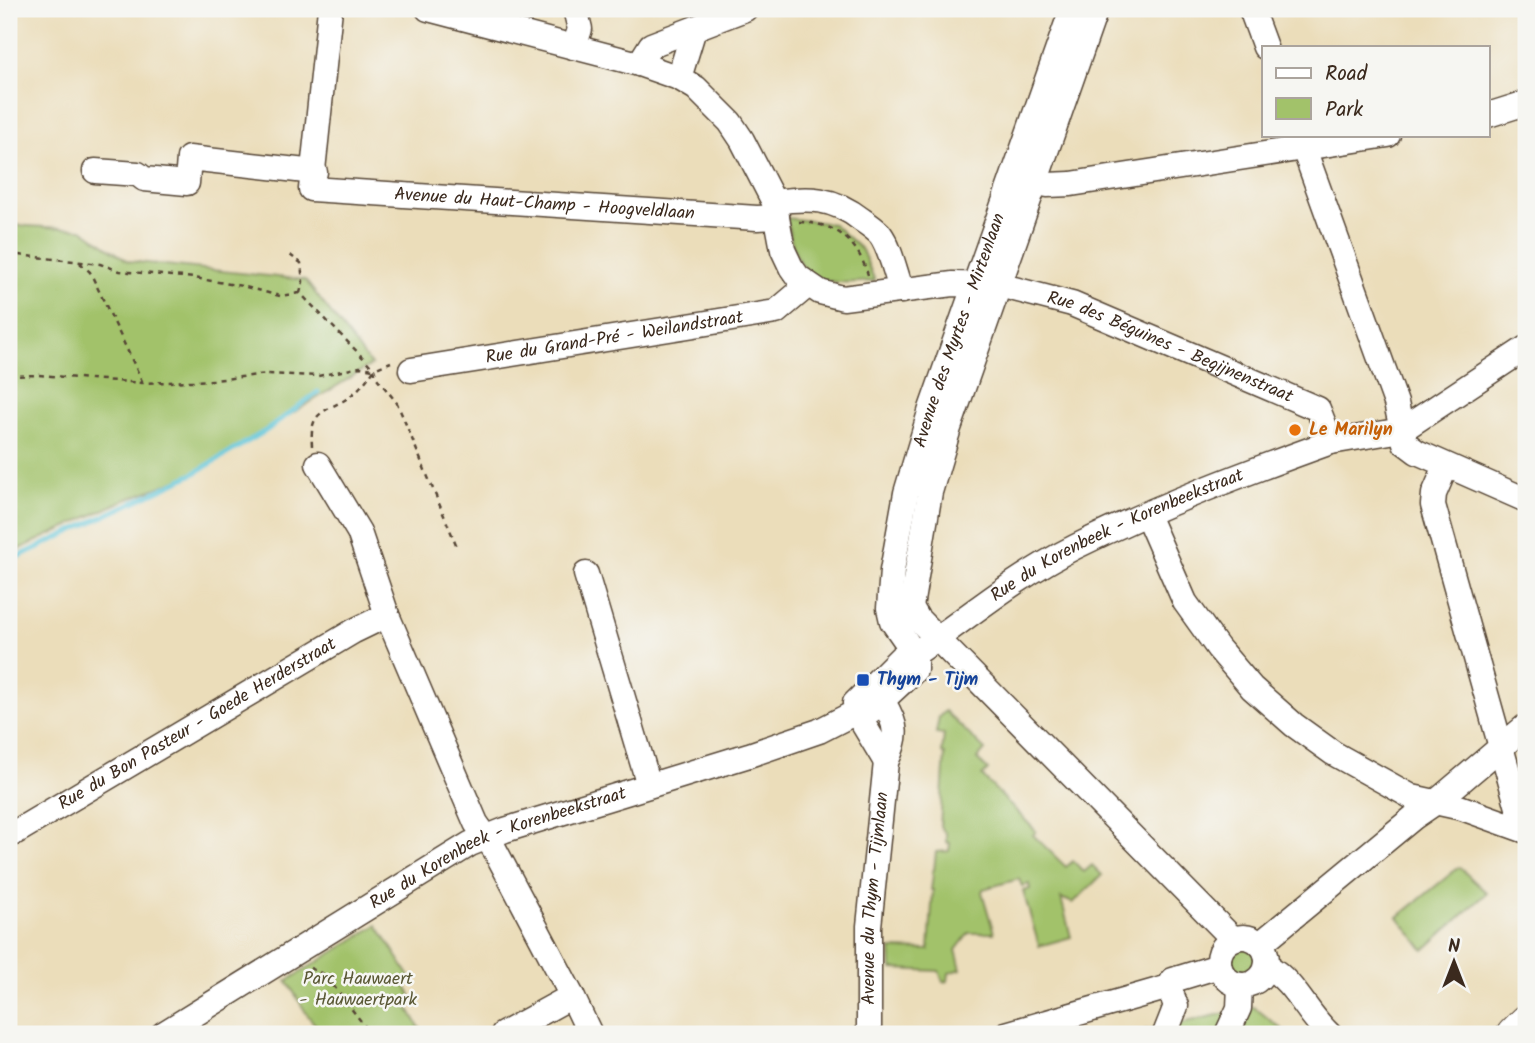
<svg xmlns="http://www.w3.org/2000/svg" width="1535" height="1043" viewBox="0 0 1535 1043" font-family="Kalam,sans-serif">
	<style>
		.green { fill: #a2c26a; stroke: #6e7644; stroke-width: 2 }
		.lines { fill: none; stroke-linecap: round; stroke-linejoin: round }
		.stream { stroke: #5cc4d8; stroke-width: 5 }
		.minor-casing { stroke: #554535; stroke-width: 27 }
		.major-casing { stroke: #554535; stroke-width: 34 }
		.path { stroke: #554535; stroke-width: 2.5; stroke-dasharray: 5 5; stroke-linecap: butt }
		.minor { stroke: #fff; stroke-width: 24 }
		.major { stroke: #fff; stroke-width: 32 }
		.food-dot { fill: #e8710a; stroke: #f6f6f2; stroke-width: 2.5 }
		.transit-dot { fill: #1a4fb4; stroke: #f6f6f2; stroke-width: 2.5 }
		.labels { text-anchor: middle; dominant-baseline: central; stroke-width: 5; stroke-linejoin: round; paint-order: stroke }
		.street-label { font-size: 18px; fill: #3b2a1e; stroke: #f6f6f2 }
		.food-label { font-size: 18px; font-weight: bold; fill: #c56008; stroke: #f6f6f2; text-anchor: start }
		.transit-label { font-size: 18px; font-weight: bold; fill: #164399; stroke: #f6f6f2; text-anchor: start }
		.park-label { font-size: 18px; fill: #5a5835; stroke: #f6f6f2 }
	</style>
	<rect width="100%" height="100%" fill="#f6f6f2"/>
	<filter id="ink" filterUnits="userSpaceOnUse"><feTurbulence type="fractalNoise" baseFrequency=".0143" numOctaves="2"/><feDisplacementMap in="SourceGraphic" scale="14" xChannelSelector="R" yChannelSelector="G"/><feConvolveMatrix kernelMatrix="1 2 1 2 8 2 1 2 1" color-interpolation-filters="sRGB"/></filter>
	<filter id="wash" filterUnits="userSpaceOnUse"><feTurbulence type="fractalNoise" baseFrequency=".00686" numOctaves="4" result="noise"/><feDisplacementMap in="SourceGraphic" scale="28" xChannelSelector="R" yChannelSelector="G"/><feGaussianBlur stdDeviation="1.57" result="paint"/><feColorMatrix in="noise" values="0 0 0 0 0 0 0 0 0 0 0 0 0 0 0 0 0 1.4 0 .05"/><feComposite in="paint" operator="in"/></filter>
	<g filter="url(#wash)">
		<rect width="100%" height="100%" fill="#ebddba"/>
		<path class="green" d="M787,218L833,224L862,250L875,281C816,286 796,281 787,218Z
			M9,225L82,229L128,261L305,280L371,365L193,474L120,502L9,554Z
			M945,711L985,750L977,759L988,770L982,776L1036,831L1033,835L1066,867L1073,861L1084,872L1092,865L1102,875L1073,903L1061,898L1071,937L1039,946L1023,891L1030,889L1029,884L1022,886L1019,879L983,889L982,892L994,933H969L956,950L961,969L949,973L948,981L943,982L939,971L892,969L891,949L929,950L933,890H931L933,875L932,871L934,870L936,852L949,851L950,843L946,842V834L940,826L945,754L942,753L944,734L936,733L939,717Z
			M1459,867L1487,893L1424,950L1398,917Z
			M377,925L412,980L405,985L412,997L405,1002L423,1034H323L308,1016L287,981Z
			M1230 961a13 13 0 1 1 26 0a13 13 0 1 1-26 0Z
			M1254,1007L1288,1034H1130Z"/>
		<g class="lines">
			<path class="stream" d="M9,561L193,474L267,430L318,392"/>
		</g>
	</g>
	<g filter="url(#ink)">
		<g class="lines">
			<g class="minor-casing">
				<g id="minor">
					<path id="s1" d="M330,9L311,189L757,218L777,217"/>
					<path id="s2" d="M428,9L639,64L679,78L696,88L730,122L742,140L774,202L783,250L791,267L798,277L820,292L843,298L953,284L999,285L1072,304L1318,409L1331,442L1402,430L1405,443L1417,452L1526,500"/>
					<path d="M1096,9L949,428L930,492L911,607L918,619L1233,939"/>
					<path d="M1251,9L1265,47"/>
					<path d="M574,47L580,29L575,9"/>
					<path d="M639,64L651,45L745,9"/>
					<path d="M679,78L694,29"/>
					<path d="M1488,115L1526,103"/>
					<path d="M1299,135L1396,403L1402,430L1526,348"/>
					<path d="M95,171L138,174L144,179L187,183L189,158L315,172"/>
					<path d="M1036,182L1047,185L1071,184L1388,135"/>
					<path d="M774,202C809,197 833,197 862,220C868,224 875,229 880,234C891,249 895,273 902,291"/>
					<path id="s3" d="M411,370L776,312L808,285"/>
					<path d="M318,464L359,532L387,615L476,823L495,850L572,996L590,1034"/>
					<path d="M1446,466L1434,494L1433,505L1524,829"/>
					<path d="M1147,515L1185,602L1218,648L1252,688L1294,725L1333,753L1412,797L1462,808L1526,831"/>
					<path d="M586,574L649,785"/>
					<path id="s4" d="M915,654L892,621L889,608L892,571L906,493L931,409L1072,9"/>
					<path id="s5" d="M856,712L855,703L901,657L915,654C967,618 1017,576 1075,547C1157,506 1245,473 1331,442"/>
					<path d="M856,712L886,762"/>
					<path id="s6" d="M9,836L354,631L387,615"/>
					<circle cx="1243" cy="961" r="24"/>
					<path d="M1260,944L1414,817L1436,802L1526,726"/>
					<path d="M1267,966C1295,982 1306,1013 1329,1034"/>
					<path id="s7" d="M163,1034L470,844L505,830L749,755L819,731L856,712L872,710L915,670V654"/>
					<path d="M503,1034L572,996"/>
					<path id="s8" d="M869,1034V926L886,762C898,737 898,725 883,702L869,698"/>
					<path d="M1006,1034L1169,987L1173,980L1219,966"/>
					<path d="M1165,1034L1176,1006L1169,987"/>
					<path d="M1227,1034L1239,1008L1240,985"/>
				</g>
			</g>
			<g class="major-casing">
				<path id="major" d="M1513,1034L1526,1021"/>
			</g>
			<path class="path" d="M799,222C836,223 857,240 868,275
				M9,254L100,264L120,271L194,278L242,286L280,296L300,293
				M290,255L301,263L303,282L300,293L374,369L377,378L397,403L458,549
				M80,263L90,272L143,383
				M9,376L38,375L143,383L215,380L267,374L318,376L360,367L374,369
				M312,446C310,415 318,414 343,401C355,394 367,381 374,369L391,362
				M310,968L325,975L371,1034
				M1292,1034L1293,1033"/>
			<use href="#minor" class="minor"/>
			<use href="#major" class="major"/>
		</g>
	</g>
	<circle class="food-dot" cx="1295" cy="430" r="7"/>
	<rect class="transit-dot" x="856" y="673" width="14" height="14" rx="3.5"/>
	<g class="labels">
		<g class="street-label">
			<text stroke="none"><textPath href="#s1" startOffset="415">Avenue du Haut-Champ - Hoogveldlaan</textPath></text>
			<text stroke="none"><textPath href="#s4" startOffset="341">Avenue des Myrtes - Mirtenlaan</textPath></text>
			<text stroke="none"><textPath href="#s3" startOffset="206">Rue du Grand-Pré - Weilandstraat</textPath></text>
			<text stroke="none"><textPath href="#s2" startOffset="889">Rue des Béguines - Begijnenstraat</textPath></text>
			<text stroke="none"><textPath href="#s5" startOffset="324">Rue du Korenbeek - Korenbeekstraat</textPath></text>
			<text stroke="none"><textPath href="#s6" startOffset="219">Rue du Bon Pasteur - Goede Herderstraat</textPath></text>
			<text stroke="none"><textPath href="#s7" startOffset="385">Rue du Korenbeek - Korenbeekstraat</textPath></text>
			<text stroke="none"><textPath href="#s8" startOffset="136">Avenue du Thym - Tijmlaan</textPath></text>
		</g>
		<g class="food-label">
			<text x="1309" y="430">Le Marilyn</text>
		</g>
		<g class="transit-label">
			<text x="877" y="680">Thym - Tijm</text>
		</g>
		<g class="park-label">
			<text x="358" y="979">Parc Hauwaert<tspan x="358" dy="21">- Hauwaertpark</tspan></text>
		</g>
	</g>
	<rect width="1535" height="1043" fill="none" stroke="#f6f6f2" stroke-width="35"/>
	<rect x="1262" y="46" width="228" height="91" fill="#f6f6f2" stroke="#aba49d" stroke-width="2"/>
	<rect x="1276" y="68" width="35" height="10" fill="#ffffff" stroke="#aba49d" stroke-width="2"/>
	<text x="1325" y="80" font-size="21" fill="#3b2a1e">Road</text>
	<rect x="1276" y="98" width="35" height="21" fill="#a2c26a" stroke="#aba49d" stroke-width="2"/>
	<text x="1325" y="116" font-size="21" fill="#3b2a1e">Park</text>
	<g transform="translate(1454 962)" stroke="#f6f6f2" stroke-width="5" paint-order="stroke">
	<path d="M0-5L12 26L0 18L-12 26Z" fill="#3b2a1e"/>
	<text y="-10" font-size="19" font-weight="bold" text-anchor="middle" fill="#3b2a1e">N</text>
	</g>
</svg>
